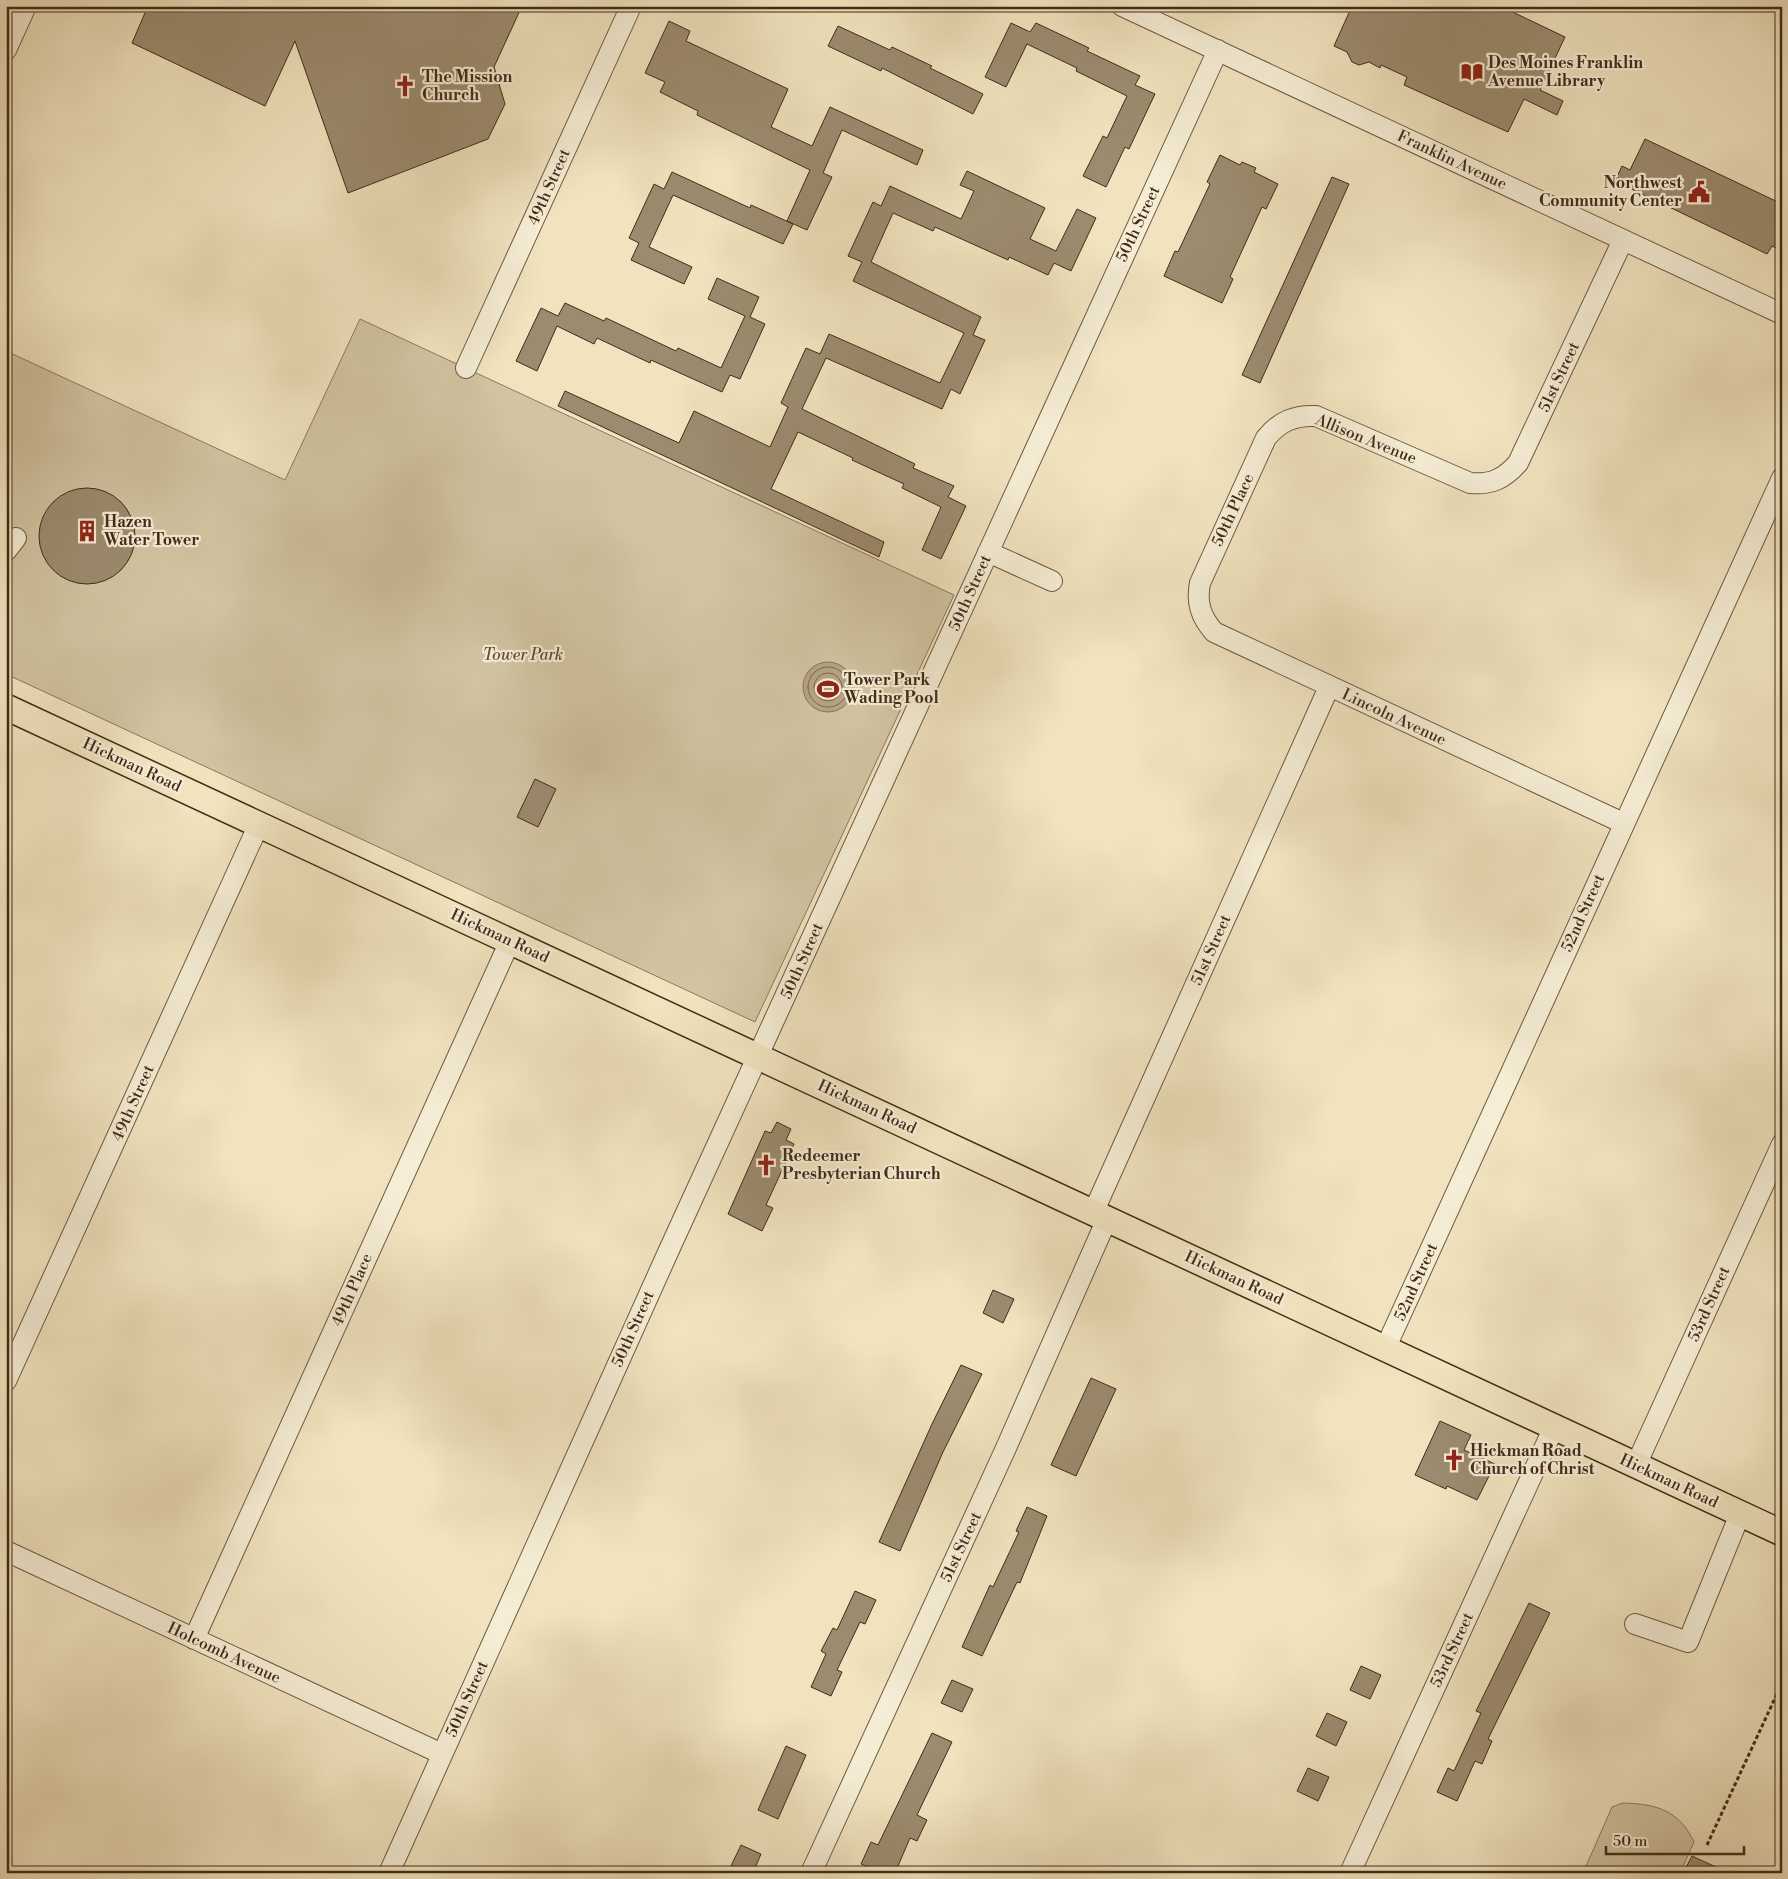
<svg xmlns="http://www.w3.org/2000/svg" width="1788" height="1879" viewBox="0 0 1788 1879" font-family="'Libre Bodoni',serif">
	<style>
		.green { fill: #d2c4a2; stroke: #8a785e }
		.water { fill: #b5a486; stroke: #87745a }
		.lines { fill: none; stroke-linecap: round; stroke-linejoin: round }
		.shore { stroke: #7c6850; stroke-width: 1 }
		.building { fill: #9c8b6f; stroke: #422b19 }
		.minor-casing { stroke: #6e5942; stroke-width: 22 }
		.major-casing { stroke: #422b19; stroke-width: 28 }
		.path { stroke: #422b19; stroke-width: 3; stroke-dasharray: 4 2.5; stroke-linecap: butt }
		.minor { stroke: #f5edd5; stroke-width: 20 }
		.major { stroke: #f0e3be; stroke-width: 25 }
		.labels { text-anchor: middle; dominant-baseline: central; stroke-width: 4.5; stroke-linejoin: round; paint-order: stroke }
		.poi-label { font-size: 16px; font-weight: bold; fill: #422b19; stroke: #f5edd5; text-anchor: start }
		.street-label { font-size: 16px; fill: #422b19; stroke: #f5edd5 }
		.park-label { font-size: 16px; font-style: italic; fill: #5f4a34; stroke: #f5edd5 }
	</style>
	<rect width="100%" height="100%" fill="#f0e3be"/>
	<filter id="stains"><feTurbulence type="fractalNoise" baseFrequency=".004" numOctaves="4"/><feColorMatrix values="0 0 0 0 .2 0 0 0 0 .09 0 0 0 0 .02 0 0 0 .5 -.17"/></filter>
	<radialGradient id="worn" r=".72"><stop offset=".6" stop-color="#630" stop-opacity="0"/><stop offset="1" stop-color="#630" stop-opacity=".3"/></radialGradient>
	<path class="green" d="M360,319L954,595L755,1022L6,674V351L285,480Z
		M1623,1803C1656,1804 1679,1810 1694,1842L1680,1873H1583L1612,1807Z"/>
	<path class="water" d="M803 687a25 25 0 1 1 50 0a25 25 0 1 1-50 0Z"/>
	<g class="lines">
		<path class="shore" d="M808 687a20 20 0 1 1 40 0a20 20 0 1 1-40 0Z
			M814 687a14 14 0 1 1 28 0a14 14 0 1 1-28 0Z"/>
	</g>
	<path class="building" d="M148,6H522L494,67L505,104L488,139L348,193L295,41L265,106L132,43Z
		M1352,6H1500L1565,37L1540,90L1563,101L1557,115L1524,99L1508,132L1404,85L1407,77L1381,65L1380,68L1369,62L1359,65L1352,62L1347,52L1334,46Z
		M669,21L690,31L686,41L788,89L771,127L812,146L830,107L923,150L917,165L842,130L823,173L832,177L807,230L787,221L810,170L697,115L698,111L660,92L665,82L645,73Z
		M1011,23L1030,32L1036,23L1089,48L1087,51L1140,76L1135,85L1155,94L1129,149L1125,147L1106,187L1083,176L1103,136L1107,138L1127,96L1076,71L1077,68L1027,44L1006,87L985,77Z
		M838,26L890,50L892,47L932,66L930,68L983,94L973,114L882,68L881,71L828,46Z
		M1645,139L1782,204V251L1772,246L1767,254L1615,181L1622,166L1630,170Z
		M1220,155L1240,165L1242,162L1256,168L1254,172L1278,184L1266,209L1262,207L1230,277L1233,279L1222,303L1164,276L1175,251L1178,252L1210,184L1207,182Z
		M967,171L1045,208L1030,239L1056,251L1077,209L1096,218L1071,271L1054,263L1048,275L1009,257L1008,260L935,227L933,231L893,213L871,262L981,317L973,335L985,340L960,394L951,389L942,409L826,358L802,409L915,464L913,468L954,486L948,497L966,506L941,559L922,550L941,507L902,488L904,484L852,460L853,458L798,432L771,489L884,542L879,557L558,406L565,391L679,443L694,411L770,447L788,407L781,403L806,348L820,354L829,334L940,383L964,333L853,281L862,262L848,256L873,202L881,206L890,186L961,219L974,191L960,185Z
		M672,172L750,208L751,205L793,224L783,244L673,195L649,247L692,267L684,284L631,260L639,243L629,238L654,184L664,189Z
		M1332,177L1349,184L1260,383L1242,375Z
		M717,278L759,297L750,317L765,324L740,379L730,375L722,392L651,360L650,363L597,338L594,344L557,326L537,371L516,361L541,308L558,316L565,303L604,321L606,318L676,351L678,348L721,368L745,316L708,299Z
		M39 536a48 48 0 1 1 96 0a48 48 0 1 1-96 0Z
		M535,779L556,789L538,827L517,817Z
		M777,1122L791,1129L786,1140L794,1144L766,1205L773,1208L762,1231L728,1214L765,1131L771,1133Z
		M993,1290L1014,1299L1003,1323L983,1313Z
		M961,1365L982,1374L943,1452L900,1551L879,1542L932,1424Z
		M1091,1378L1116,1389L1076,1476L1051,1465Z
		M1440,1421L1471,1435L1464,1450L1495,1464L1477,1500L1447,1486L1446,1489L1415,1475Z
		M1027,1507L1047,1516L1020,1583L1017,1582L982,1656L962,1647L990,1585L993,1587L1019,1532L1016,1531Z
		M855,1591L876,1600L865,1624L860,1622L837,1670L842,1672L831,1696L811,1687L826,1654L821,1651L833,1628L837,1630Z
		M1529,1603L1550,1613L1488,1739L1492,1741L1482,1764L1475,1761L1457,1801L1437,1792L1448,1768L1454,1771L1481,1713L1476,1711Z
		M1361,1666L1381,1675L1370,1699L1350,1690Z
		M952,1680L973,1689L962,1712L941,1703Z
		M1327,1713L1347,1722L1336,1746L1316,1736Z
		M932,1733L952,1742L917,1815L927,1820L917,1841L910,1838L895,1873H881L861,1864L871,1842L878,1845Z
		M786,1746L806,1755L778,1819L758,1810Z
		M1308,1768L1329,1777L1318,1801L1297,1791Z
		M741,1845L761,1854L753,1873H739L730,1868Z
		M1692,1856L1729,1873H1683Z"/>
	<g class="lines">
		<g class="minor-casing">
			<path id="minor" d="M1122,6L1782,314
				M6,50L26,6
				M1623,240L1518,463C1504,479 1491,485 1470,483L1316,416C1295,415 1280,421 1266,438L1200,583C1196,603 1201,617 1214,632L1623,823
				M466,368L631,6
				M6,551L16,538
				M988,552L1052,581
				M1093,1213L1329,687
				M1385,1349L1782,478
				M6,1381L259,824
				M1636,1465L1782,1144
				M6,1551L442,1754
				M1635,1624L1688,1642L1740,1514
				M194,1639L510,941
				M389,1873L669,1250L1218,50
				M811,1873L1006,1448L1107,1219
				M1350,1873L1554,1427"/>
		</g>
		<g class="major-casing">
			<path id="major" d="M6,707L1782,1533"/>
		</g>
		<path class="path" d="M1707,1845L1782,1683"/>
		<use href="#minor" class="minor"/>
		<use href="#major" class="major"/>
	</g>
	<defs>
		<g id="library-bare" transform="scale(1.725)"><path d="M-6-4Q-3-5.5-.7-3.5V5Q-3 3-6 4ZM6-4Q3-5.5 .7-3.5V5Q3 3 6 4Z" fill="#8f2418" stroke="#f5edd5" stroke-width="2.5" paint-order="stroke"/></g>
		<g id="church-bare" transform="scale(1.725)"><path d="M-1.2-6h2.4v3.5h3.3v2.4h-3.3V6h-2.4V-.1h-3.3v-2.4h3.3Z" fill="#8f2418" stroke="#f5edd5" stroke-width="2.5" paint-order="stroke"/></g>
		<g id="civic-bare" transform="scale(1.725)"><path d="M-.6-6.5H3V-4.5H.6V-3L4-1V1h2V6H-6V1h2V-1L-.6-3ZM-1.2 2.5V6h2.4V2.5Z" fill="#8f2418" stroke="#f5edd5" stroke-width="2.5" paint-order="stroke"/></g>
		<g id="building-bare" transform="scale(1.725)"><path d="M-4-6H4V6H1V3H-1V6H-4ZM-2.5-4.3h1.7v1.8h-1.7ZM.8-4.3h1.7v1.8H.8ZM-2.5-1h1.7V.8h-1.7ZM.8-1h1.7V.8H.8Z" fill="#8f2418" stroke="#f5edd5" stroke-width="2.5" paint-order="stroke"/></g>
		<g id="stadium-bare" transform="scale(1.725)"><path d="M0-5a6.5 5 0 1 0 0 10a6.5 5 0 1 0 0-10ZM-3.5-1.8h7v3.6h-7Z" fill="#8f2418" stroke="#f5edd5" stroke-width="2.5" paint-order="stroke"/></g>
	</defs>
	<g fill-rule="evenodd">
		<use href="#library-bare" x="1472" y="72"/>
		<use href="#church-bare" x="405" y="86"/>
		<use href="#civic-bare" x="1699" y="192"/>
		<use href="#building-bare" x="87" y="531"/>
		<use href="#stadium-bare" x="828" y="689"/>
		<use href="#church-bare" x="766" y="1165"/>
		<use href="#church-bare" x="1454" y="1460"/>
	</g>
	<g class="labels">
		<g class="poi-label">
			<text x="1488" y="63">Des Moines Franklin<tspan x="1488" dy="18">Avenue Library</tspan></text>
			<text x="422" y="77">The Mission<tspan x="422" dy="18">Church</tspan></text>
			<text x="1682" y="183" text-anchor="end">Northwest<tspan x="1682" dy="18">Community Center</tspan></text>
			<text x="104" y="522">Hazen<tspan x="104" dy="18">Water Tower</tspan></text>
			<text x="844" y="680">Tower Park<tspan x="844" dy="18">Wading Pool</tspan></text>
			<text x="782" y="1156">Redeemer<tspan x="782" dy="18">Presbyterian Church</tspan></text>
			<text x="1470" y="1451">Hickman Road<tspan x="1470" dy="18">Church of Christ</tspan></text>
		</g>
		<g class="street-label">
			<text transform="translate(1452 160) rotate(25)">Franklin Avenue</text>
			<text transform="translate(549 187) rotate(-66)">49th Street</text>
			<text transform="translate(1138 224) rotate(-65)">50th Street</text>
			<text transform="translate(1559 377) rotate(-65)">51st Street</text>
			<text transform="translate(1366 439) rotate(22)">Allison Avenue</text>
			<text transform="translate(1233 510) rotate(-65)">50th Place</text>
			<text transform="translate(970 593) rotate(-66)">50th Street</text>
			<text transform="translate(1394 717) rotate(25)">Lincoln Avenue</text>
			<text transform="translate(132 765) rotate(25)">Hickman Road</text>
			<text transform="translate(1583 913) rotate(-66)">52nd Street</text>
			<text transform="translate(500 936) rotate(25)">Hickman Road</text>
			<text transform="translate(1211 950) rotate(-66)">51st Street</text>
			<text transform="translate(802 961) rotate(-66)">50th Street</text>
			<text transform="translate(133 1103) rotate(-66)">49th Street</text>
			<text transform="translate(867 1107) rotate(25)">Hickman Road</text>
			<text transform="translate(1234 1278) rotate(25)">Hickman Road</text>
			<text transform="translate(1416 1282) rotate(-66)">52nd Street</text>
			<text transform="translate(352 1290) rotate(-66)">49th Place</text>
			<text transform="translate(1709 1304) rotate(-66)">53rd Street</text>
			<text transform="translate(633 1329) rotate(-66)">50th Street</text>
			<text transform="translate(1669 1481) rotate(25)">Hickman Road</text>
			<text transform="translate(961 1547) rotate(-65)">51st Street</text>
			<text transform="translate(1452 1650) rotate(-65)">53rd Street</text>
			<text transform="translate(224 1653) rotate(25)">Holcomb Avenue</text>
			<text transform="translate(467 1699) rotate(-66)">50th Street</text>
		</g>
		<g class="park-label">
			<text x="523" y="655">Tower Park</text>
		</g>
	</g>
	<rect width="1788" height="1879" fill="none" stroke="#f0e3be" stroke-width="25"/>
	<rect x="8" y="8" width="1773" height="1864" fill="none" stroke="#422b19" stroke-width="2.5"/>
	<rect x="12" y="12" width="1763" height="1854" fill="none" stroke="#422b19"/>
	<path d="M1606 1846v8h138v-8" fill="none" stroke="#422b19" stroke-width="2.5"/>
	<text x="1613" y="1846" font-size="15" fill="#422b19" stroke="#f5edd5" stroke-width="4" paint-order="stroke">50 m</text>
	<rect width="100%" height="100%" filter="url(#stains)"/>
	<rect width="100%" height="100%" fill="url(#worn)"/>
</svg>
